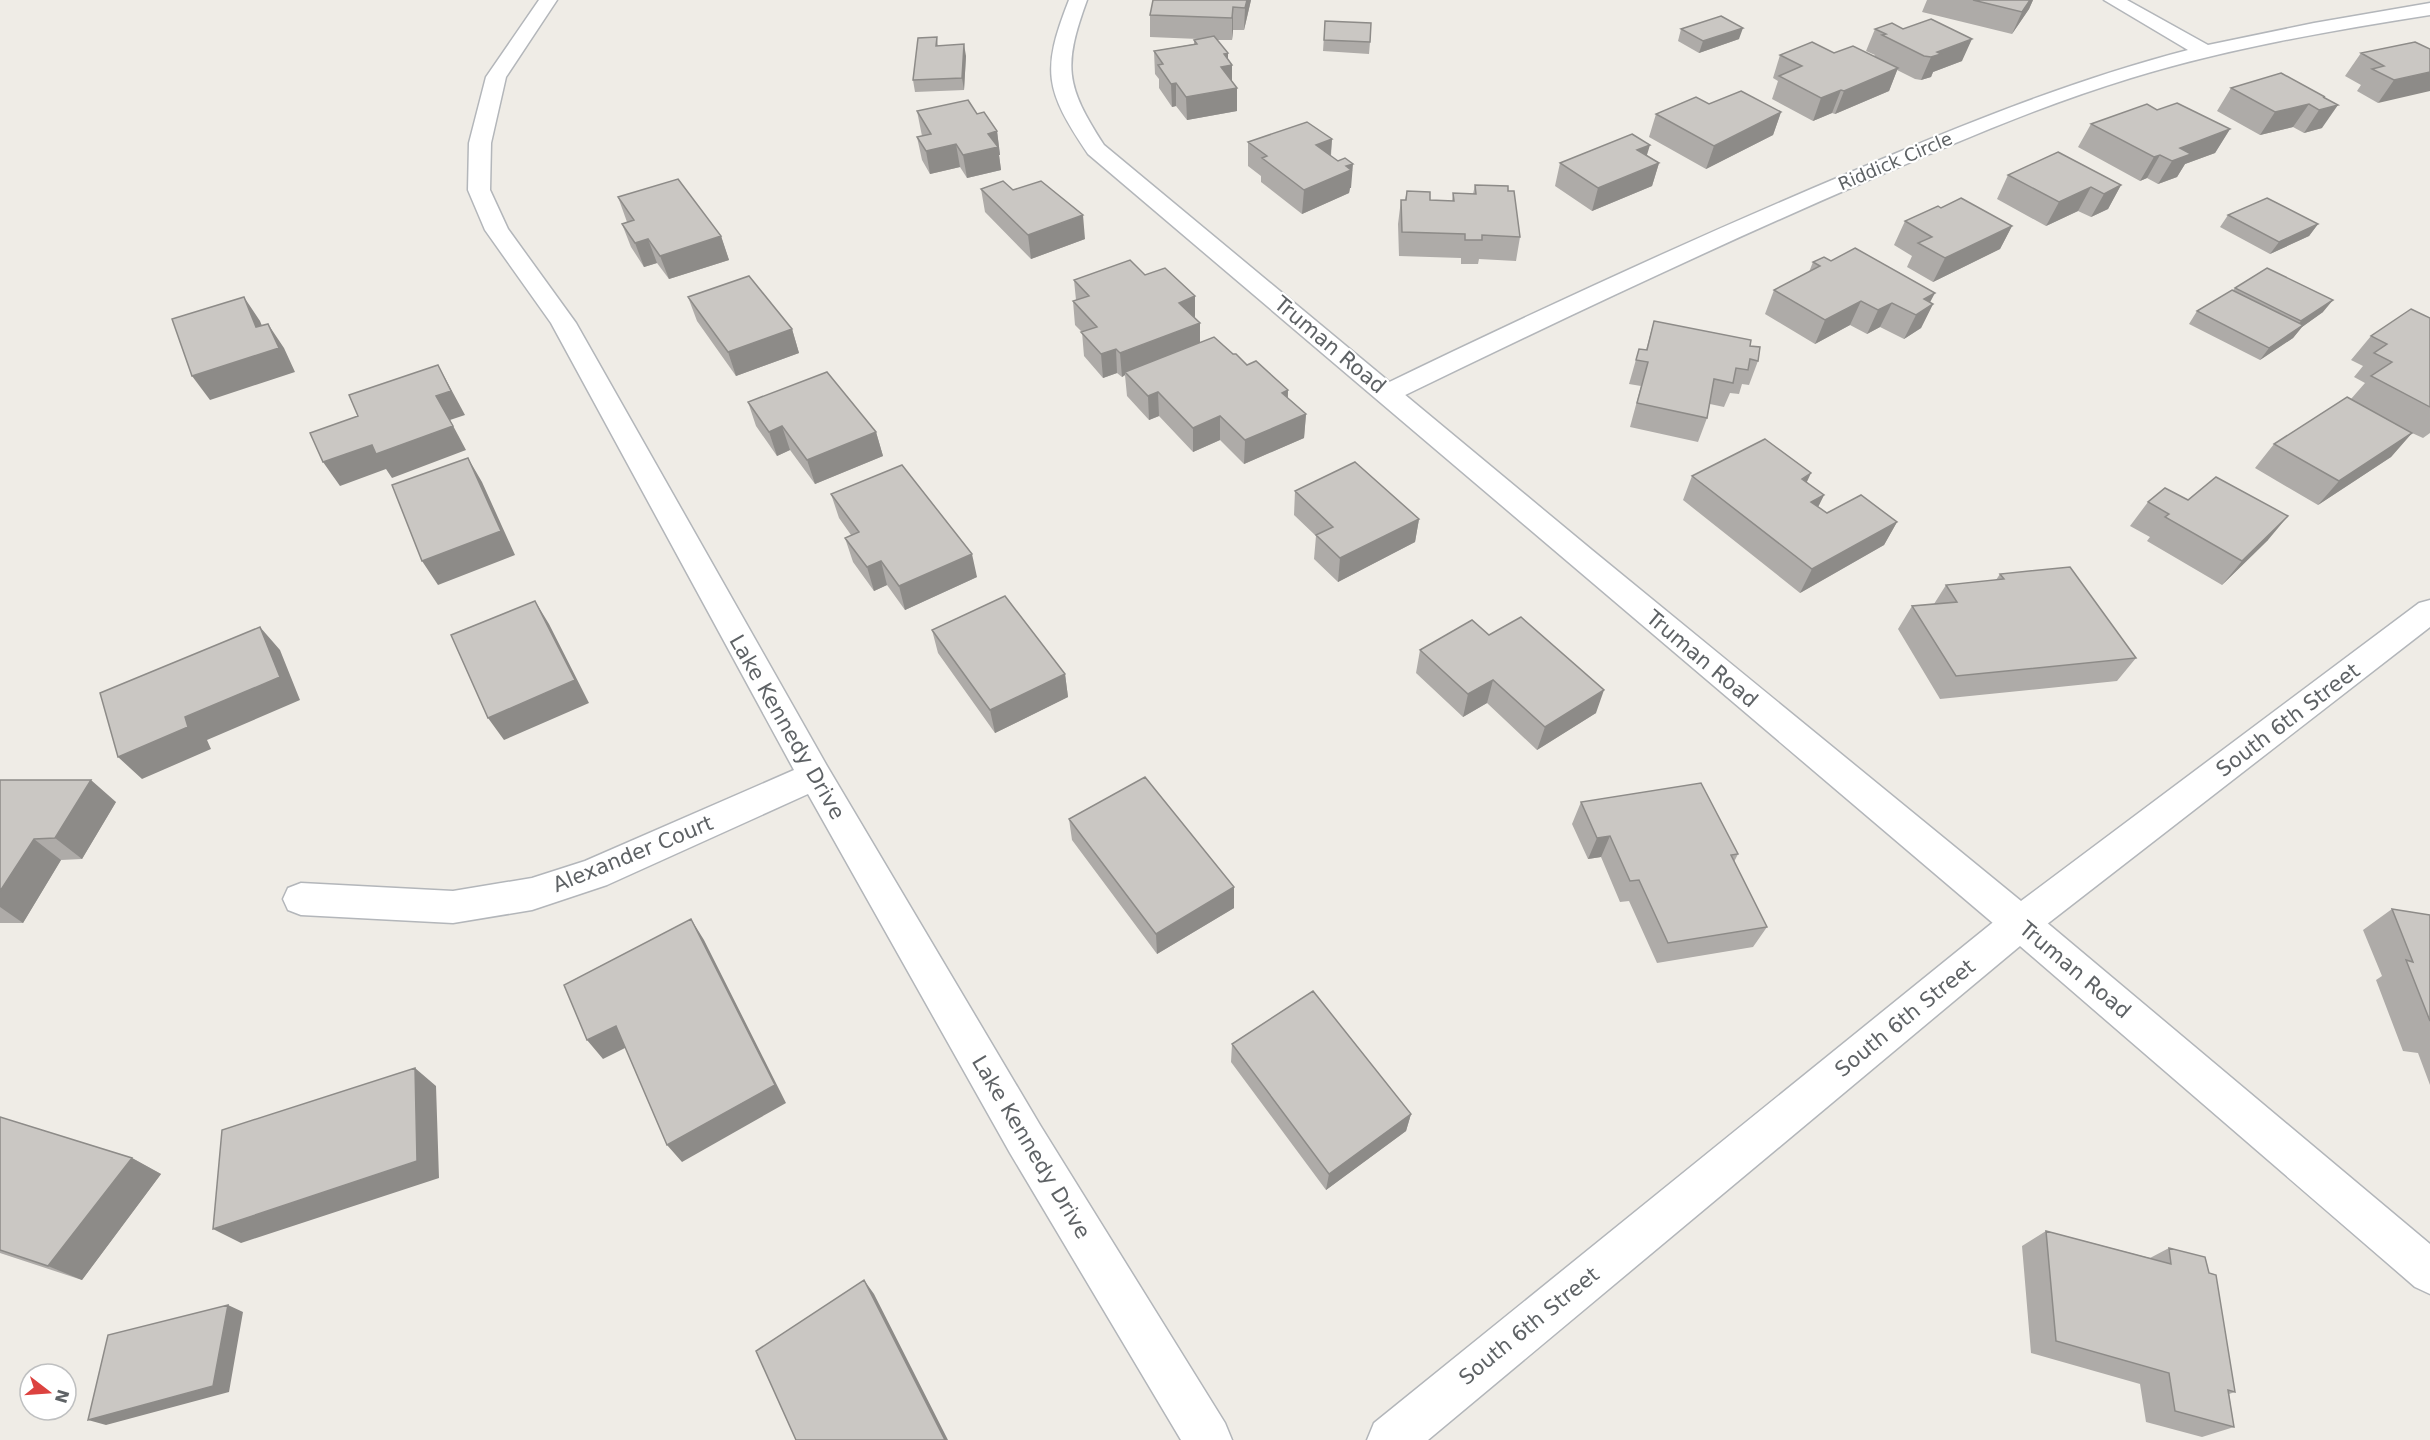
<svg xmlns="http://www.w3.org/2000/svg" width="2430" height="1440" viewBox="0 0 2430 1440" font-family="'DejaVu Sans',sans-serif">
	<style>
		.lines { fill: none; stroke-linecap: round; stroke-linejoin: round }
		.minor-casing { stroke: #b3b6ba; stroke-width: 3 }
		.tertiary-casing { stroke: #b3b6ba; stroke-width: 3 }
		.minor { fill: #fff; fill-rule: evenodd }
		.tertiary { fill: #fff; fill-rule: evenodd }
		.wall { fill: #aeaba8 }
		.shaded-wall { fill: #8d8b88 }
		.building { fill: #cac7c3; stroke: #8d8b88; stroke-width: 1.5 }
		.labels { text-anchor: middle; dominant-baseline: central; stroke-width: 4.5; stroke-linejoin: round; paint-order: stroke }
		.far-street-label { font-size: 18px; fill: #5e6265; stroke: #fff }
		.street-label { font-size: 21px; fill: #5e6265; stroke: #fff }
	</style>
	<rect width="100%" height="100%" fill="#efece6"/>
	<g class="lines">
		<g class="minor-casing">
			<path id="minor" d="M539,0H557L506,77L491,143L490,190L508,229L576,323L827,766L1040,1125L1225,1423L1232,1440H1181L1010,1153L808,794L607,885L532,910L453,923L301,915L288,910L283,899L288,888L301,883L453,891L532,878L585,861L794,770L551,323L485,230L468,190L469,143L486,77Z
				M2104,0H2127L2208,45L2314,23L2430,3V15C2329,31 2229,48 2131,78C2039,106 1950,145 1862,183C1705,251 1551,324 1397,399L1388,401L1379,399L1375,393L1379,387C1532,313 1687,241 1844,175C1957,127 2069,81 2188,50Z
				M2020,907L2033,911L2430,1244V1294L2415,1287L2020,946L1428,1440H1367L1374,1423L2007,911Z"/>
		</g>
		<g class="tertiary-casing">
			<path id="tertiary" d="M1069,0H1087C1063,66 1065,85 1104,145L1592,550L2021,901L2419,603L2430,600V627L2033,935L2020,939L2007,935L1088,154C1045,90 1041,71 1069,0Z"/>
		</g>
		<use href="#minor" class="minor"/>
		<use href="#tertiary" class="tertiary"/>
	</g>
	<path class="wall" d="M1251,0L1244,30H1233L1232,40H1217L1228,53V59L1232,65V81L1237,111L1187,120L1176,106L1172,107L1159,88V79L1155,74L1154,51L1194,44V40L1198,39L1150,37V15Z
		M1927,0H2033L2029,9L2012,34L1922,12Z
		M1325,21L1370,42L1369,54L1323,51Z
		M1681,29L1739,39L1699,53L1678,41Z
		M1875,29L1962,61L1933,72L1931,77L1921,80L1915,79L1897,70L1889,91L1835,114L1832,113L1813,121L1772,99L1778,81L1773,78L1780,55L1834,53L1874,56L1875,55L1866,51Z
		M937,37L938,46L966,56L964,90L915,92L913,80Z
		M2430,49L2378,103L2357,91L2361,85L2345,76L2361,53Z
		M2231,88L2324,98L2322,128L2304,133L2293,127L2260,135L2217,111Z
		M1709,104L1781,112L1773,135L1706,169L1649,137L1656,114Z
		M2157,110L2230,129L2215,153L2185,164L2177,177L2158,184L2147,178L2140,181L2078,147L2091,124Z
		M917,111L977,114L997,131L1000,155H999L1001,170L967,178L960,167L930,174L922,160L917,137L922,136Z
		M1332,139L1331,156L1351,188H1350L1349,193L1302,214L1261,182V176L1248,166V142Z
		M1647,155L1659,163L1652,186L1592,211L1555,186L1560,163Z
		M2008,175L2121,185L2108,209L2091,217L2078,211L2046,226L1997,199Z
		M1475,185L1508,191L1520,237L1516,261L1479,259L1478,264H1461V258L1399,256L1398,224L1401,200H1405L1407,191L1430,200L1452,201L1453,193L1473,194Z
		M981,189L1085,239L1031,259L985,212Z
		M618,197L721,236L729,260L669,279L657,263L644,267L631,247L622,224L627,222Z
		M1941,208L2012,226L2000,249L1933,282L1907,267L1912,256L1894,245L1905,221Z
		M2228,215L2318,224L2309,236L2270,254L2220,227Z
		M1831,261L1933,304L1921,328L1904,339L1880,327L1867,334L1850,325L1815,344L1765,314L1774,290L1809,272L1813,262Z
		M1145,275L1195,319L1200,343L1233,354L1247,365L1288,390V398L1306,414L1304,438L1244,464L1220,440L1193,452L1159,416L1149,420L1127,396L1125,375L1122,377L1117,373L1103,378L1084,356L1082,332L1075,325L1073,301L1076,300L1074,280Z
		M2235,288L2323,312L2302,327L2293,338L2260,360L2189,324L2197,311L2233,290Z
		M688,297L792,329L799,353L736,376L697,321Z
		M2430,318V433L2423,438L2412,433L2391,457L2318,505L2255,468L2274,444L2351,399L2365,383L2354,377L2363,366L2351,360L2371,336Z
		M1654,321L1750,346L1758,361L1749,385L1742,384L1739,394L1730,393L1724,407L1710,404L1707,418L1698,442L1630,427L1641,386L1629,384L1639,349L1646,350Z
		M748,402L876,432L883,456L815,484L790,450L777,456L756,426Z
		M1692,476L1807,483L1824,495L1818,507L1827,513L1897,522L1884,545L1800,593L1683,500Z
		M1295,491L1419,519L1415,542L1338,582L1314,559L1316,536L1294,515Z
		M831,494L977,577L905,610L887,585L874,591L853,562L845,538L851,535L839,518Z
		M2188,500L2268,540L2222,585L2147,541L2150,537L2130,526L2148,502Z
		M2000,574L2136,658L2117,681L1940,699L1898,629L1912,606L1934,604L1946,585L1996,580Z
		M932,630L1065,674L1068,697L995,733L938,653Z
		M1489,635L1596,713L1537,750L1487,703L1463,717L1416,673L1420,650Z
		M0,780L116,802L82,859L61,860L23,923H0Z
		M1581,802L1738,854L1734,862L1767,927L1753,947L1657,963L1629,901L1620,902L1601,857L1588,859L1572,824Z
		M1069,819L1234,908L1157,954L1072,840Z
		M2392,909L2430,915V1085L2418,1053L2403,1051L2376,980L2382,976L2363,930Z
		M1232,1044L1411,1114L1406,1131L1326,1190L1231,1062Z
		M0,1117L132,1158L161,1174L82,1280L0,1253Z
		M2046,1231L2150,1258L2169,1248L2235,1392L2229,1394L2234,1427L2202,1437L2146,1422L2140,1384L2031,1353L2022,1246Z"/>
	<path class="shaded-wall" d="M1247,0H1251L1244,30L1245,8Z
		M2030,0H2033L2029,9L2012,34L2022,12Z
		M1233,7V30L1232,40V18Z
		M1743,28L1739,39L1699,53L1703,41Z
		M1972,39L1962,61L1933,72L1931,77L1921,80L1931,57L1937,52Z
		M964,44L966,56L964,90L962,78Z
		M1228,53V65H1232V87L1221,67L1224,54Z
		M1898,68L1889,91L1835,114L1844,91Z
		M2430,72V91L2378,103L2394,80Z
		M1176,83V106L1172,107L1171,84Z
		M1237,88V111L1187,120L1186,97Z
		M1841,90L1832,113L1813,121L1821,98Z
		M2309,104L2293,127L2260,135L2275,112Z
		M2338,105L2322,128L2304,133L2319,110Z
		M1781,112L1773,135L1706,169L1714,146Z
		M2230,129L2215,153L2185,164L2177,177L2158,184L2180,148Z
		M997,131L1000,155H999L1001,170L967,178L963,155L988,134Z
		M1332,139L1330,162L1316,145Z
		M956,144L960,167L930,174L926,151Z
		M1650,145L1643,168L1637,150Z
		M2160,155L2147,178L2140,181L2154,157Z
		M1659,163L1652,186L1592,211L1598,188Z
		M1353,164L1351,188H1350L1349,193L1302,214L1304,190L1346,166Z
		M2121,185L2108,209L2091,217L2104,194Z
		M2091,187L2078,211L2046,226L2059,202Z
		M1083,215L1085,239L1031,259L1028,235Z
		M2318,224L2309,236L2270,254L2279,242Z
		M2012,226L2000,249L1933,282L1945,258Z
		M721,236L729,260L669,279L660,256Z
		M648,239L657,263L644,267L635,243Z
		M1935,293L1927,308L1933,304L1921,328L1904,339L1924,299Z
		M1195,296V320L1179,303Z
		M244,297L260,321L272,350L268,324L284,348L295,372L210,400L192,376L256,327Z
		M2333,300L2323,312L2302,327L2293,338L2260,360L2269,348L2293,332L2301,321Z
		M1861,301L1850,325L1815,344L1825,320Z
		M1892,303L1880,327L1867,334L1878,310Z
		M1200,323V347L1125,372V375L1122,377L1120,353Z
		M792,329L799,353L736,376L728,352Z
		M1116,349L1117,373L1103,378L1101,354Z
		M438,365L465,415L450,420L466,450L392,478L386,469L340,486L323,462Z
		M1288,390L1287,414L1282,393Z
		M1158,392L1159,416L1149,420L1148,396Z
		M1306,414L1304,438L1244,464L1245,440Z
		M1220,416V440L1193,452V428Z
		M782,426L790,450L777,456L769,432Z
		M876,432L883,456L815,484L807,460Z
		M2412,433L2391,457L2318,505L2339,481Z
		M468,458L482,482L515,555L438,585L422,561Z
		M1811,473L1800,497L1802,479Z
		M1824,495L1812,519L1811,502Z
		M2288,516L2268,540L2222,585L2242,561Z
		M1419,519L1415,542L1338,582L1340,558Z
		M1897,522L1884,545L1800,593L1812,569Z
		M972,554L977,577L905,610L899,586Z
		M881,561L887,585L874,591L867,567Z
		M535,601L549,624L589,703L504,740L488,718Z
		M260,627L280,650L300,700L207,740L211,749L142,779L118,757Z
		M1065,674L1068,697L995,733L990,710Z
		M1493,680L1487,703L1463,717L1468,694Z
		M1604,690L1596,713L1537,750L1545,727Z
		M91,780L116,802L82,859L55,838Z
		M1610,836L1601,857L1588,859L1597,838Z
		M34,839L61,860L23,923L0,907V891Z
		M1234,887V908L1157,954L1156,934Z
		M691,919L704,940L786,1103L682,1162L667,1145Z
		M616,1026L631,1045L603,1059L587,1040Z
		M415,1068L436,1086L439,1178L241,1243L213,1229Z
		M1411,1114L1406,1131L1326,1190L1329,1174Z
		M132,1158L161,1174L82,1280L48,1266Z
		M864,1280L874,1294L948,1440H945Z
		M228,1305L243,1312L229,1392L106,1425L88,1420Z"/>
	<path class="building" d="M1153,0H1247L1245,8L1233,7L1232,18L1150,15Z
		M1973,0H2030L2022,12Z
		M1721,16L1743,28L1703,41L1681,29Z
		M1931,19L1972,39L1937,52L1941,54L1931,57L1924,56L1882,35L1886,34L1875,29L1892,23L1903,29Z
		M1325,21L1371,23L1370,42L1324,40Z
		M1214,36L1228,53L1224,54L1232,65L1221,67L1237,88L1186,97L1176,83L1171,84L1158,65L1163,64L1154,51L1197,44L1194,40Z
		M937,37L936,46L964,44L962,78L913,80L918,38Z
		M1812,42L1834,53L1853,46L1898,68L1844,91L1841,90L1821,98L1779,76L1802,66L1780,55Z
		M2415,42L2430,49V72L2394,80L2372,69L2384,66L2361,53Z
		M2281,73L2325,97H2323L2338,105L2319,110L2309,104L2275,112L2231,88Z
		M1741,91L1781,112L1714,146L1656,114L1696,97L1709,104Z
		M968,100L977,114L984,112L997,131L988,134L998,147L963,155L956,144L926,151L917,137L931,134L917,111Z
		M2177,103L2230,129L2180,148L2191,154L2172,161L2160,155L2154,157L2091,124L2147,104L2157,110Z
		M1307,122L1332,139L1316,145L1338,161L1345,158L1353,164L1346,166L1351,170L1304,190L1262,158L1267,156L1248,142Z
		M1632,134L1650,145L1637,150L1659,163L1598,188L1560,163Z
		M2058,152L2121,185L2104,194L2091,187L2059,202L2008,175Z
		M678,179L721,236L660,256L648,239L635,243L622,224L634,220L618,197Z
		M1003,181L1013,190L1041,181L1083,215L1028,235L981,189Z
		M1475,185L1508,186V191H1514L1520,237L1482,235V240H1465V234L1402,232L1401,200H1406L1407,191L1430,192V200L1454,201L1453,193L1476,194Z
		M1961,198L2012,226L1945,258L1918,243L1932,237L1905,221L1938,206L1941,208Z
		M2267,198L2318,224L2279,242L2228,215Z
		M1855,248L1935,293L1924,299L1933,304L1916,315L1892,303L1878,310L1861,301L1825,320L1774,290L1820,266L1813,262L1824,257L1831,261Z
		M1130,260L1145,275L1165,268L1195,296L1179,303L1200,323L1120,353L1116,349L1101,354L1081,332L1097,327L1073,301L1089,296L1074,280Z
		M2267,268L2333,300L2301,321L2235,288Z
		M749,276L792,329L728,352L688,297Z
		M2232,290L2303,325L2269,348L2197,311Z
		M244,297L256,327L268,324L279,348L192,376L172,319Z
		M2411,309L2430,318V407L2371,376L2392,362L2374,353L2387,344L2371,336Z
		M1654,321L1751,340L1750,346L1760,347L1758,361L1750,359L1748,370L1736,368L1733,383L1714,379L1707,418L1637,403L1648,362L1636,360L1639,349L1647,350Z
		M1214,337L1233,354H1236L1247,365L1256,361L1288,390L1282,393L1306,414L1245,440L1220,416L1193,428L1158,392L1148,396L1125,372Z
		M438,365L451,391L436,396L453,426L376,454L372,445L323,462L310,433L358,416L349,395Z
		M827,372L876,432L807,460L782,426L769,432L748,402Z
		M2347,397L2412,433L2339,481L2274,444Z
		M1765,439L1811,473L1802,479L1824,495L1811,502L1827,513L1861,495L1897,522L1812,569L1692,476Z
		M468,458L501,531L422,561L392,485Z
		M1355,462L1419,519L1340,558L1316,535L1333,527L1295,491Z
		M902,465L972,554L899,586L881,561L867,567L845,538L859,532L831,494Z
		M2216,477L2288,516L2242,561L2165,517L2169,514L2148,502L2165,488L2188,500Z
		M2070,567L2136,658L1956,676L1912,606L1957,602L1946,585L2004,579L2000,574Z
		M1005,596L1065,674L990,710L932,630Z
		M535,601L575,680L488,718L451,635Z
		M1521,617L1604,690L1545,727L1493,680L1468,694L1420,650L1472,620L1489,635Z
		M260,627L280,677L185,717L188,727L118,757L100,693Z
		M1145,777L1234,887L1156,934L1069,819Z
		M0,780H91L55,838L34,839L0,891Z
		M1701,783L1738,854L1731,855L1767,927L1668,943L1639,880L1630,881L1610,836L1597,838L1581,802Z
		M2392,909L2430,915V1021L2406,960L2413,962Z
		M691,919L775,1085L667,1145L616,1026L587,1040L564,985Z
		M1313,991L1411,1114L1329,1174L1232,1044Z
		M415,1068L417,1161L213,1229L222,1130Z
		M0,1117L132,1158L48,1266L0,1250Z
		M2046,1231L2171,1264L2169,1248L2205,1257L2209,1273L2216,1275L2235,1392L2228,1390L2234,1427L2175,1411L2169,1373L2056,1341Z
		M864,1280L945,1440H796L756,1351Z
		M228,1305L213,1386L88,1420L108,1335Z"/>
	<g class="labels">
		<g class="far-street-label">
			<text transform="translate(1895 161) rotate(-23)">Riddick Circle</text>
		</g>
		<g class="street-label">
			<text transform="translate(1330 345) rotate(40)">Truman Road</text>
			<text transform="translate(1702 659) rotate(40)">Truman Road</text>
			<text transform="translate(2288 720) rotate(-37)">South 6th Street</text>
			<text transform="translate(787 727) rotate(60)">Lake Kennedy Drive</text>
			<text transform="translate(633 854) rotate(-22)">Alexander Court</text>
			<text transform="translate(2075 970) rotate(40)">Truman Road</text>
			<text transform="translate(1905 1018) rotate(-39)">South 6th Street</text>
			<text transform="translate(1031 1147) rotate(59)">Lake Kennedy Drive</text>
			<text transform="translate(1529 1326) rotate(-39)">South 6th Street</text>
		</g>
	</g>
	<g transform="translate(48 1392) rotate(107)"><circle r="28" fill="#ffffff" stroke="#bfc0c1" stroke-width="1.5"/>
	<path d="M0-4.5L10 22L0 15L-10 22Z" fill="#dc423f"/>
	<text y="-9" font-size="16" font-weight="bold" text-anchor="middle" fill="#5e6265">N</text>
	</g>
</svg>
